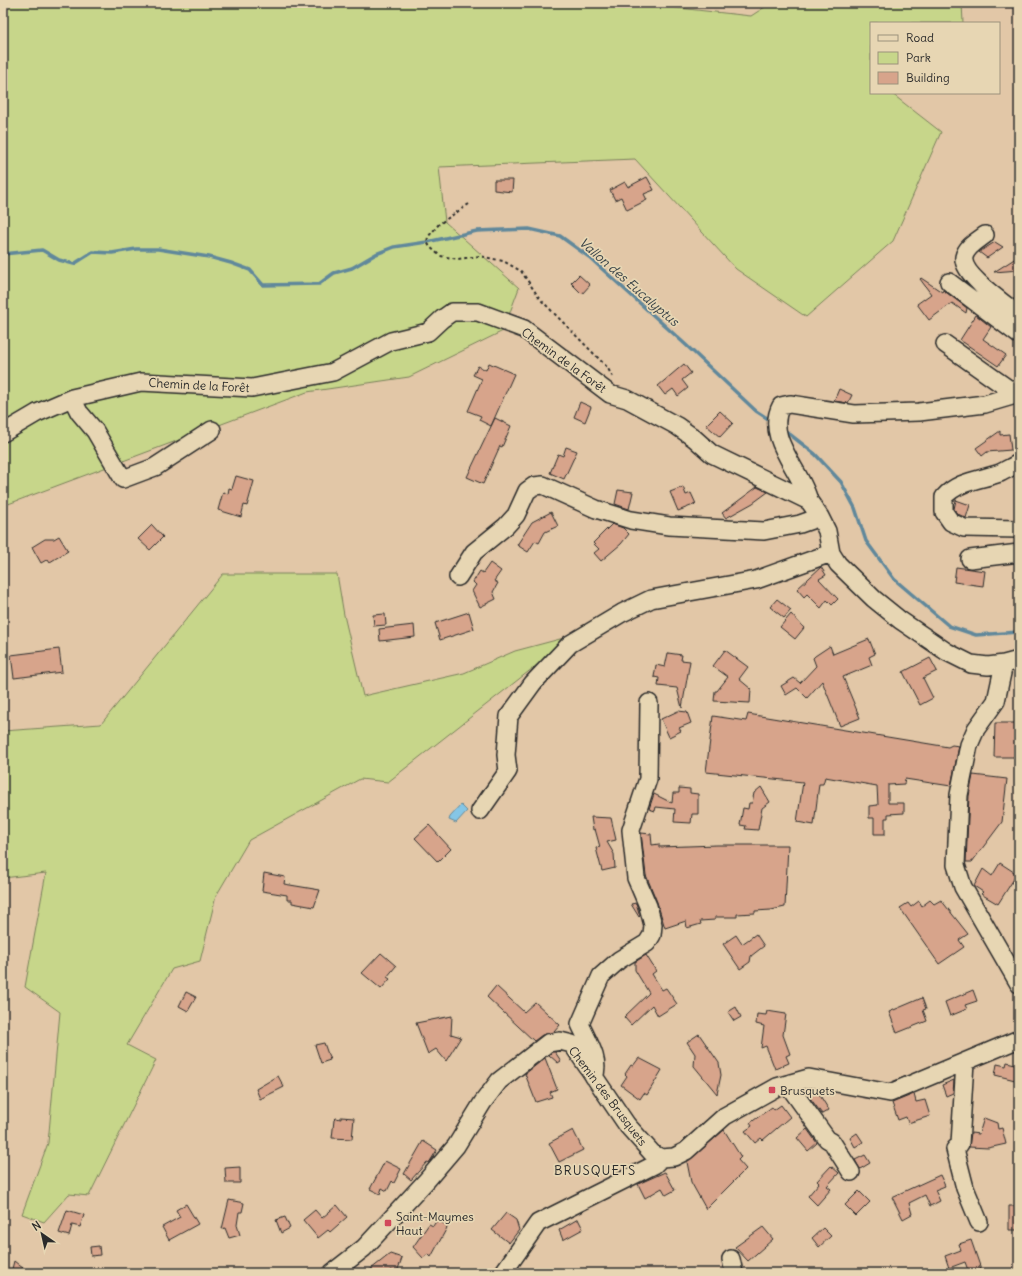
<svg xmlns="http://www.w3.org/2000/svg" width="1022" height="1276" viewBox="0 0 1022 1276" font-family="Delius,sans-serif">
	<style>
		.green { fill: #c7d68a; stroke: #79805a }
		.water { fill: #85c6e6; stroke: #61889b }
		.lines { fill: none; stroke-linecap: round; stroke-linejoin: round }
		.stream { stroke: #61889b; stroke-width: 3.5 }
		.building { fill: #d7a48b; stroke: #2b2b2b }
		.minor-casing { stroke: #2b2b2b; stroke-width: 20 }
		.path { stroke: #2b2b2b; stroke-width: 2; stroke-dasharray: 3 3; stroke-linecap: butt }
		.minor { stroke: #e7d6b3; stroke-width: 17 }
		.poi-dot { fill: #d1495b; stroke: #e7d6b3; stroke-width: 1.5 }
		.labels { text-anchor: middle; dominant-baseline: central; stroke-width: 3.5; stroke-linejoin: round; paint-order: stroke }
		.street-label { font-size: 12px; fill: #2b2b2b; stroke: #e7d6b3 }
		.poi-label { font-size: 12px; fill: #2b2b2b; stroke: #e7d6b3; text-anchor: start }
		.water-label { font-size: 13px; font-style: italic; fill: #384247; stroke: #e7d6b3 }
		.neighbourhood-label { font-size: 13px; letter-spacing: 1px; fill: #2b2b2b; stroke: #e7d6b3 }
	</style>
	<rect width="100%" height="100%" fill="#e2c7a7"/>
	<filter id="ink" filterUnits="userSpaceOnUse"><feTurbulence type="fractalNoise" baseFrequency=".025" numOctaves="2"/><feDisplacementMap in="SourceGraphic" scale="8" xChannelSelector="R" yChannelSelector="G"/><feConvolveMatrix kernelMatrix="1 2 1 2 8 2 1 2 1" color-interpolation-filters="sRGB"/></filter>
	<g filter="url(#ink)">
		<path class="green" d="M3,3H633L751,16L771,3H962L963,23H871V93H891L941,132L893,241L806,317L736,269L635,159L439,167L445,222L519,288L503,331L409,377L307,392L3,506Z
			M223,574H337L344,615L363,696L464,673L515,651L575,635L388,782L360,779L249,840L216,896L200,961L172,969L127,1045L156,1060L89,1196L69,1194L44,1222L22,1214L48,1143L60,1012L25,987L46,873L3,878V731L101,724Z"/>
		<path class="water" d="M461,805L467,811L456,823L449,820L450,817Z"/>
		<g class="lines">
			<path class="stream" d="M3,254L42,250L59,260L74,264L93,252L112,253L136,249H158L209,257L231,263L250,270L263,285L319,284L334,273L352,268L376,254L394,247L427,242L477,231L529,229L560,236L589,257L686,345L756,411L773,422
				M783,429L815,454L841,482L855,508L866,541L894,579L949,626L976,635L1019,632"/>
		</g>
		<path class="building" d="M647,177L654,190L644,194L647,200L627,210L621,197L615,200L610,190L625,182L628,187Z
			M494,180H513L512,192L494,190Z
			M995,242L1003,247L987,258L979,252Z
			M1019,256V270L994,272Z
			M579,275L590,285L582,294L571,283Z
			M921,278L942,292L943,290L967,308L966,313L952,303L929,320L917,304L931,294L920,279Z
			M976,315L991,327L983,339L1006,355L998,366L960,340Z
			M489,363L514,374L491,426L479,420L481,416L468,411L482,379L473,375L478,366L486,370Z
			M684,364L691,373L682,380L688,388L678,396L673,389L665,395L658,386Z
			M839,389L852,395L848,403L834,401Z
			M580,402L591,407L585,422L574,417Z
			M720,411L733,423L720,437L706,425Z
			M495,418L511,426L502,447L500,446L483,484L467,477Z
			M1000,431V435L1009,434L1011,450L987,452L982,456L976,448Z
			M566,447L577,451L564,479L550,473L558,454L563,456Z
			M236,476L254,481L247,506L244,505L241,517L218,510L223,492L228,494L229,488L232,489Z
			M683,487L686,495L691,493L696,504L678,511L670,492Z
			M757,487L768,492L753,503L726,518L722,513Z
			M618,490L633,492L629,509L615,504Z
			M956,500L970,505L966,518L958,514L954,509Z
			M551,512L558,526L545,532L539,543L535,541L528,552L517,545L532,522Z
			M612,524L623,528L629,534L621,544L601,561L594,553L599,549L593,543Z
			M152,525L163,537L150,550L138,539Z
			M59,536L68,551L50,562L48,559L41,563L32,547L45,539H54Z
			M490,563L501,571L494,581L498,583L493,592L496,599L480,607L472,591L476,585L473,582L480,571L483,573Z
			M821,567L826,575L819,579L838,599L832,605L827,600L821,608L807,594L804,597L797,589Z
			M956,567L985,571L983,586L954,582Z
			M777,599L791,610L784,618L770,607Z
			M469,612L474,629L440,640L435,623Z
			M385,614L386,625L374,626L373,615Z
			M791,614L804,628L795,639L780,627Z
			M414,625L415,637L380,641L379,629Z
			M869,639L875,654L869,657L872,665L843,677L860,718L840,726L822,681L807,698L797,688L786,695L781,686L794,678L800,683L816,666L813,658L815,656L830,646L833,654Z
			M59,649L62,672L14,678L11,655Z
			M725,650L748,667L739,679L751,689L750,703L714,701L715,691H717L728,677L713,666Z
			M668,653L682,655L681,660L690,661L682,708L677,688L658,686L659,678L654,677L656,665L665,667Z
			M930,658L937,671L923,678L933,698L920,705L903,672Z
			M678,711L687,712L691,723L679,728L681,731L669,737L661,719Z
			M748,714L948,747L952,745L959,746L951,786L905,779L904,784L888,785V803H904V813L888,814V818H885V834H874V818H869V806L878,805L877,786L825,777L823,784H819L814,825L797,822L803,782L706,772L713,716L746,721Z
			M995,723H1019V757H994Z
			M973,775L1007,779L1002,822L972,862H966L969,796Z
			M761,787L770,802L762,808L758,830L745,829L746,826L740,825L743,808L748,809L749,803H752L754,793Z
			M679,788L690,789V793L698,794V814H692L691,823L674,822L675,809L656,807L655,811L649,809L654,794L672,803L673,793H679Z
			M591,817L611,818L616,840L607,842L614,854L615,868L602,871L596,848L600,847L595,829L593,830Z
			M429,825L451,849L438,862L415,838Z
			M641,833L651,834L652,845L659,844V847L717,845H788L785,907L771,910L755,911V913L737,914V917H715V920L700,921L701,924L687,928L686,921L665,928L657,902L646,875Z
			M1000,863L1017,874L998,904L981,894L983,892L974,886L983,869L992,876Z
			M264,873L285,877L284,884L320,890L314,907L292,903V900H287V895L262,891Z
			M930,900L934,904L941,900L968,934L959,940L964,947L939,964L900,908L908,903L911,907L919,901L922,906Z
			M636,903L640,916L639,917L631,904Z
			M756,934L764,946L751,956L750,962L740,969L723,944L736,935L742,944Z
			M381,953L396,966L387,977L390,979L381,989L362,973Z
			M646,955L656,971L652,974L662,990L666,988L677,1004L658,1016L652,1005L631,1025L624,1017L649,993L635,970V962Z
			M496,986L524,1012L535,1002L560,1025L554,1032L542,1035L534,1041L487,997Z
			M973,990L977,1001L965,1005L967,1009L950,1016L945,1002Z
			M186,992L196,997L188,1011L179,1006Z
			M922,998L926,1009L923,1010L927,1021L897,1033L889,1012Z
			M736,1007L741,1017L734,1021L728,1012Z
			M767,1011L786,1014L783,1035L790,1054L786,1056L789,1063L775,1069L766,1046L761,1048L764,1026L756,1024L757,1014L766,1015Z
			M452,1016L451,1034L461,1037L446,1061L436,1049L428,1054L416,1023Z
			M699,1034L719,1063L721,1075L717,1094L694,1066L695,1054L687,1042Z
			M324,1043L330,1060L321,1063L315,1045Z
			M552,1052H555L561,1061L558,1063L549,1055Z
			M545,1058L557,1089L550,1092L552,1097L536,1102L525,1074Z
			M639,1058L662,1070L647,1095L644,1093L640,1099L621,1085L627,1076L625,1074L631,1065L633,1066Z
			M1007,1062L1019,1065V1081L995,1075L997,1064L1006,1066Z
			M278,1076L284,1087L260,1099L256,1089Z
			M954,1080L953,1093L946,1096L942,1085Z
			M811,1089L820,1090L819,1094L829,1110L822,1114L807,1094L811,1091Z
			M914,1094L916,1102L925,1100L930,1116L908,1123L906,1117L898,1120L892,1103Z
			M781,1105L790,1117L763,1140L761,1138L755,1143L745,1131L752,1126L750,1123L772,1107L774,1110Z
			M341,1117L354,1118L352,1139L332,1138L334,1120L336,1118L341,1119Z
			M984,1118L997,1123L998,1129L1002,1128L1006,1144L988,1148L969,1147L971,1133L979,1134Z
			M807,1129L817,1143L808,1151L797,1138Z
			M573,1130L583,1150L559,1162L549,1143Z
			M724,1130L741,1157L738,1160L746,1169L706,1209L691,1182L687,1162Z
			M857,1133L863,1142L855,1147L850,1138Z
			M423,1141L437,1150L429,1163L427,1162L411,1180L404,1174Z
			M865,1155L870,1163L860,1169L855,1160Z
			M385,1161L401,1169L394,1183L392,1181L387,1191L382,1188L380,1194L370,1189Z
			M831,1166L839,1173L827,1186L831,1189L817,1205L808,1196L819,1183L817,1181Z
			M240,1167V1183H226L225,1168Z
			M665,1172L675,1190L666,1195L662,1188L645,1198L638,1184Z
			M940,1175L945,1186L935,1190L940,1201L930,1206L925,1195L909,1203L912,1214L903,1219L892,1197Z
			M859,1191L870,1202L856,1216L845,1205Z
			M229,1200L244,1203L242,1212H239L237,1225L240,1235L229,1238L225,1228L222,1229Z
			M186,1204L198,1224L169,1240L162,1227L180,1217L176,1210Z
			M337,1205L347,1217L330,1232L328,1230L318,1238L303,1220L315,1210L322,1218Z
			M1009,1206H1019V1230H1009Z
			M67,1210L84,1215L80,1227L72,1225L69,1236L59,1233Z
			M506,1213L516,1220L519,1230L509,1243L492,1230Z
			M285,1217L290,1228L281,1233L276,1220Z
			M578,1219L583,1229L563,1240L559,1230Z
			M437,1220L448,1226L431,1257L428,1254L423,1258L413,1247L429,1224L433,1226Z
			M763,1227L773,1239L748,1261L735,1247Z
			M823,1228L831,1236L819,1247L812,1238Z
			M971,1240L981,1269L969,1273L965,1262L949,1268L945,1256L961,1250L959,1244Z
			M99,1246L100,1255L91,1256L90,1247Z
			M390,1254L402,1258L397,1272L391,1270L390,1273H366Z
			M14,1261L29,1273H11Z"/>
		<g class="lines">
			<g class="minor-casing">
				<path id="minor" d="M985,235C977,241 966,247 964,257C961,274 1006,305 1019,315
					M949,282L1019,335
					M945,344L1017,395
					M72,398L79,412L95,431L123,479L155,467L212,430
					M3,433L37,413L72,398L141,382L252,388L333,372L391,341L428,332L442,319L452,312H478L524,329L610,394L627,399L677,426L694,438L712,454L809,501L820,517L827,531L831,553L838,564L874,599L900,620L947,652L971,664L988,666L1004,664
					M1019,463C1013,466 1006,470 1000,473C980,480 958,481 944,497V512L951,522L964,528L1019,529
					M809,501C802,471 764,438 781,406L790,404L854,414L919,412L985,404L1019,394
					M970,559L1019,553
					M458,577L474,552L506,526L516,515L527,491L534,486L543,485L596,509L631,520L669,526L764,531L800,524L820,517
					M1019,660L1004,664L996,701L976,729L969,745L959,795L956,865L963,887L1019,984
					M480,811L508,771L506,755L509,716L533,683L570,644L622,613L651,599L756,580L831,553
					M965,1062L960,1144L955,1149L965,1188L979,1222
					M594,1077C601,1060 587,1040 580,1024L601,976L619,960L647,943L652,935L653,925L648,906L636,878L631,830L648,779L649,703
					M790,1083L791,1089L827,1139L832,1142L851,1172
					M731,1259L734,1273
					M332,1273L364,1248L427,1180L456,1146L483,1102L499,1081L548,1043L560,1041L572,1044L627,1125L652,1153L661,1158L674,1157L686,1151L725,1116L777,1087L809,1078L890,1093L1019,1039
					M503,1273L538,1223L654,1165L661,1158"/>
			</g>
			<path class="path" d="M469,204L439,224L428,237L427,242L430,247L440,256L458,259L480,256L503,261L521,271L540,299L607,367L614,379"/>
			<use href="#minor" class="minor"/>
		</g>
	</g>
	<g class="poi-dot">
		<rect x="768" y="1086" width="8" height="8" rx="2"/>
		<rect x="384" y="1219" width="8" height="8" rx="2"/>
	</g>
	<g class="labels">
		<g class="street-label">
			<text transform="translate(564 360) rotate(36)">Chemin de la Forêt</text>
			<text transform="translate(199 385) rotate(3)">Chemin de la Forêt</text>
			<text transform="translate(608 1096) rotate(53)">Chemin des Brusquets</text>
		</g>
		<g class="poi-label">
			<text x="780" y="1090">Brusquets</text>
			<text x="396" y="1216">Saint-Maymes<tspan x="396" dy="14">Haut</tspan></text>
		</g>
		<g class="water-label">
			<text transform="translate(629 282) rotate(41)">Vallon des Eucalyptus</text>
		</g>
		<g class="neighbourhood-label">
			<text x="595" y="1170">BRUSQUETS</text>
		</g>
	</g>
	<rect width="1022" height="1276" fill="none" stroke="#e7d6b3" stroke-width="16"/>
	<rect x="8" y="8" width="1006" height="1260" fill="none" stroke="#2b2b2b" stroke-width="1.5" filter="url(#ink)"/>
	<rect x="870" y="22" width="130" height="72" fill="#e7d6b3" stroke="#9c927d"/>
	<rect x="878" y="35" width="20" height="6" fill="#e7d6b3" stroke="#9c927d"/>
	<text x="906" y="42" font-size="12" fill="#2b2b2b">Road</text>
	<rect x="878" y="52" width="20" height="12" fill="#c7d68a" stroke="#9c927d"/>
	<text x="906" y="62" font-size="12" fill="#2b2b2b">Park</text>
	<rect x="878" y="72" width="20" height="12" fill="#d7a48b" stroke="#9c927d"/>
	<text x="906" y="82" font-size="12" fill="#2b2b2b">Building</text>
	<g transform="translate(42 1234) rotate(326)" stroke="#e7d6b3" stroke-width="3" paint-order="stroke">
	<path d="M0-3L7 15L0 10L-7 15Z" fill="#2b2b2b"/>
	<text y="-6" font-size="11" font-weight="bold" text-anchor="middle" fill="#2b2b2b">N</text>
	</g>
</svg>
